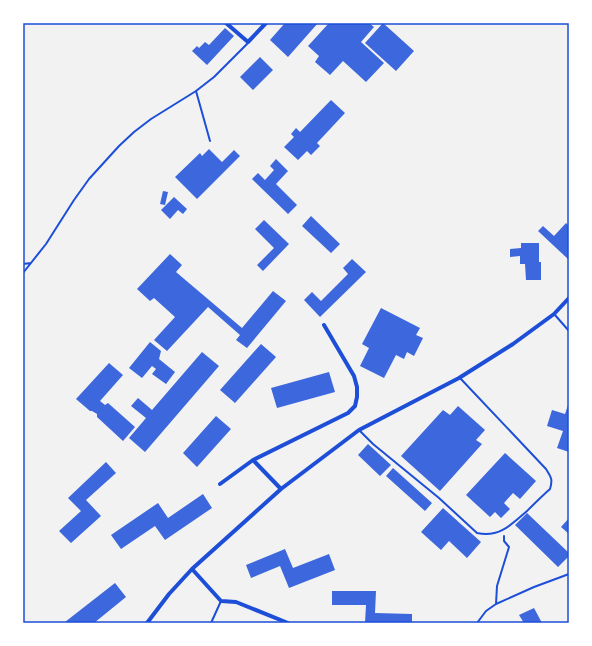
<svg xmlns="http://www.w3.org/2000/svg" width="592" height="646" viewBox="0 0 592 646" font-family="Mulish,sans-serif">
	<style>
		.building { fill: #3d67dc }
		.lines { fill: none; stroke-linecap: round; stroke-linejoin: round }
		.path { stroke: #1d4ed8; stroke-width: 2 }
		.service { stroke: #1d4ed8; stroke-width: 2 }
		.minor { stroke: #1d4ed8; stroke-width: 4 }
		.neatline { fill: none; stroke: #1d4ed8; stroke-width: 1.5 }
	</style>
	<rect width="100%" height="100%" fill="#f2f2f2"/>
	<path class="building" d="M285,23H318L288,57L270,40Z
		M329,23H369L374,27L361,42L384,63L366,82L343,61L330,75L315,62L319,56L308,46Z
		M383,23L414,51L396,71L365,43Z
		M225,28L234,36L207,65L192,51L197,46L199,48L205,42L209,45Z
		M260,57L273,70L253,90L240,77Z
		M331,100L345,113L317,143L320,146L311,155L307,151L298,160L284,147L294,137L291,134L296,128L300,132Z
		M209,149L222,162L234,150L240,156L197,199L175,177L200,153L202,156Z
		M276,159L288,171L276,184L297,205L288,214L252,179L258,173L265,180L274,170L270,166Z
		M163,191L168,192L165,205L160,204Z
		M174,197L187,209L183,214L178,210L170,219L161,210Z
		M311,216L340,244L331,253L302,226Z
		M264,220L289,244L263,271L257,265L274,248L255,229Z
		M566,223L569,226V260L538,231L543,226L554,236Z
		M521,243H539V262H541V280H526L525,264H520V256L510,257V249L521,248Z
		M170,254L182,265L176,272L242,328L273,291L286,301L247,348L236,340L240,335L208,307L167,351L154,340L175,317L154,298L150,301L137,289Z
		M352,259L366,272L320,317L304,300L312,292L321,301L348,274L343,268Z
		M381,308L420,328L416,335L423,338L414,356L407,352L404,359L396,355L384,378L360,366L369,348L362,344Z
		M150,342L161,351L159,359L175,372L166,384L152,374L156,369L152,366L142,378L129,368Z
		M261,344L276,357L235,403L220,390Z
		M202,352L219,366L145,452L129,438L146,418L131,406L138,398L152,410Z
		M109,363L123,375L100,401L105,405L108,403L135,427L123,441L97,417V414L92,411H90L76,399Z
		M329,372L335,392L277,408L271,388Z
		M569,402V452L557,448L563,431L547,426L552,410L565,414Z
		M458,406L485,430L476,440L482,444L440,491L401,456L443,410L450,415Z
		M216,416L231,429L197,467L183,453Z
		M368,444L391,465L380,476L358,455Z
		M505,453L536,481L520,499L513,493L504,503L510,509L501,518L495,512L490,517L466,495Z
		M106,462L116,473L86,500L101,516L71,543L59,531L81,511L68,498Z
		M393,468L432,503L425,511L386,476Z
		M203,494L212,508L165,540L155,526L121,549L111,535L158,503L168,518Z
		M443,508L481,542L467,558L449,541L441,550L421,532Z
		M527,513L569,553V556L558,567L515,525Z
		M569,518V534L561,527Z
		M285,549L293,568L329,554L335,570L289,588L280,566L251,578L246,565Z
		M115,583L126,597L94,623H66L65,622Z
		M332,591H376L375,613L412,614V623H365L366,605H332Z
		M534,608L542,623H524L519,615Z"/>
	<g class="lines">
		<path class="path" d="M496,604L497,586L509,547L504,541V536
			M477,623L486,611L496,604L534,587L569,574"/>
		<path class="service" d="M196,91L210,141
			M23,264L31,263
			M23,273L46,244L74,200L89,179L119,146L134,132L151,119L196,91L214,77L248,43
			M555,315L569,331
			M360,431L373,444L439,498L477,533C499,538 511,525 527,511C534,504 542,496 550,489C553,479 551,477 546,469L460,378
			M211,623L221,601"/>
		<path class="minor" d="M226,23L248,42L266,23
			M253,460L348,413L355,406L357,397V387L354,376L324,325
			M220,484L253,460L281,489
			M192,569L221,601L236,602L288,623
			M147,623L169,594L192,569L281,489L359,430L459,378L513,344L554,314L569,298"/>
	</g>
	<rect width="592" height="646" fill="none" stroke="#ffffff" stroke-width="48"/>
	<rect x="24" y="24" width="544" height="598" class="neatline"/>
</svg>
